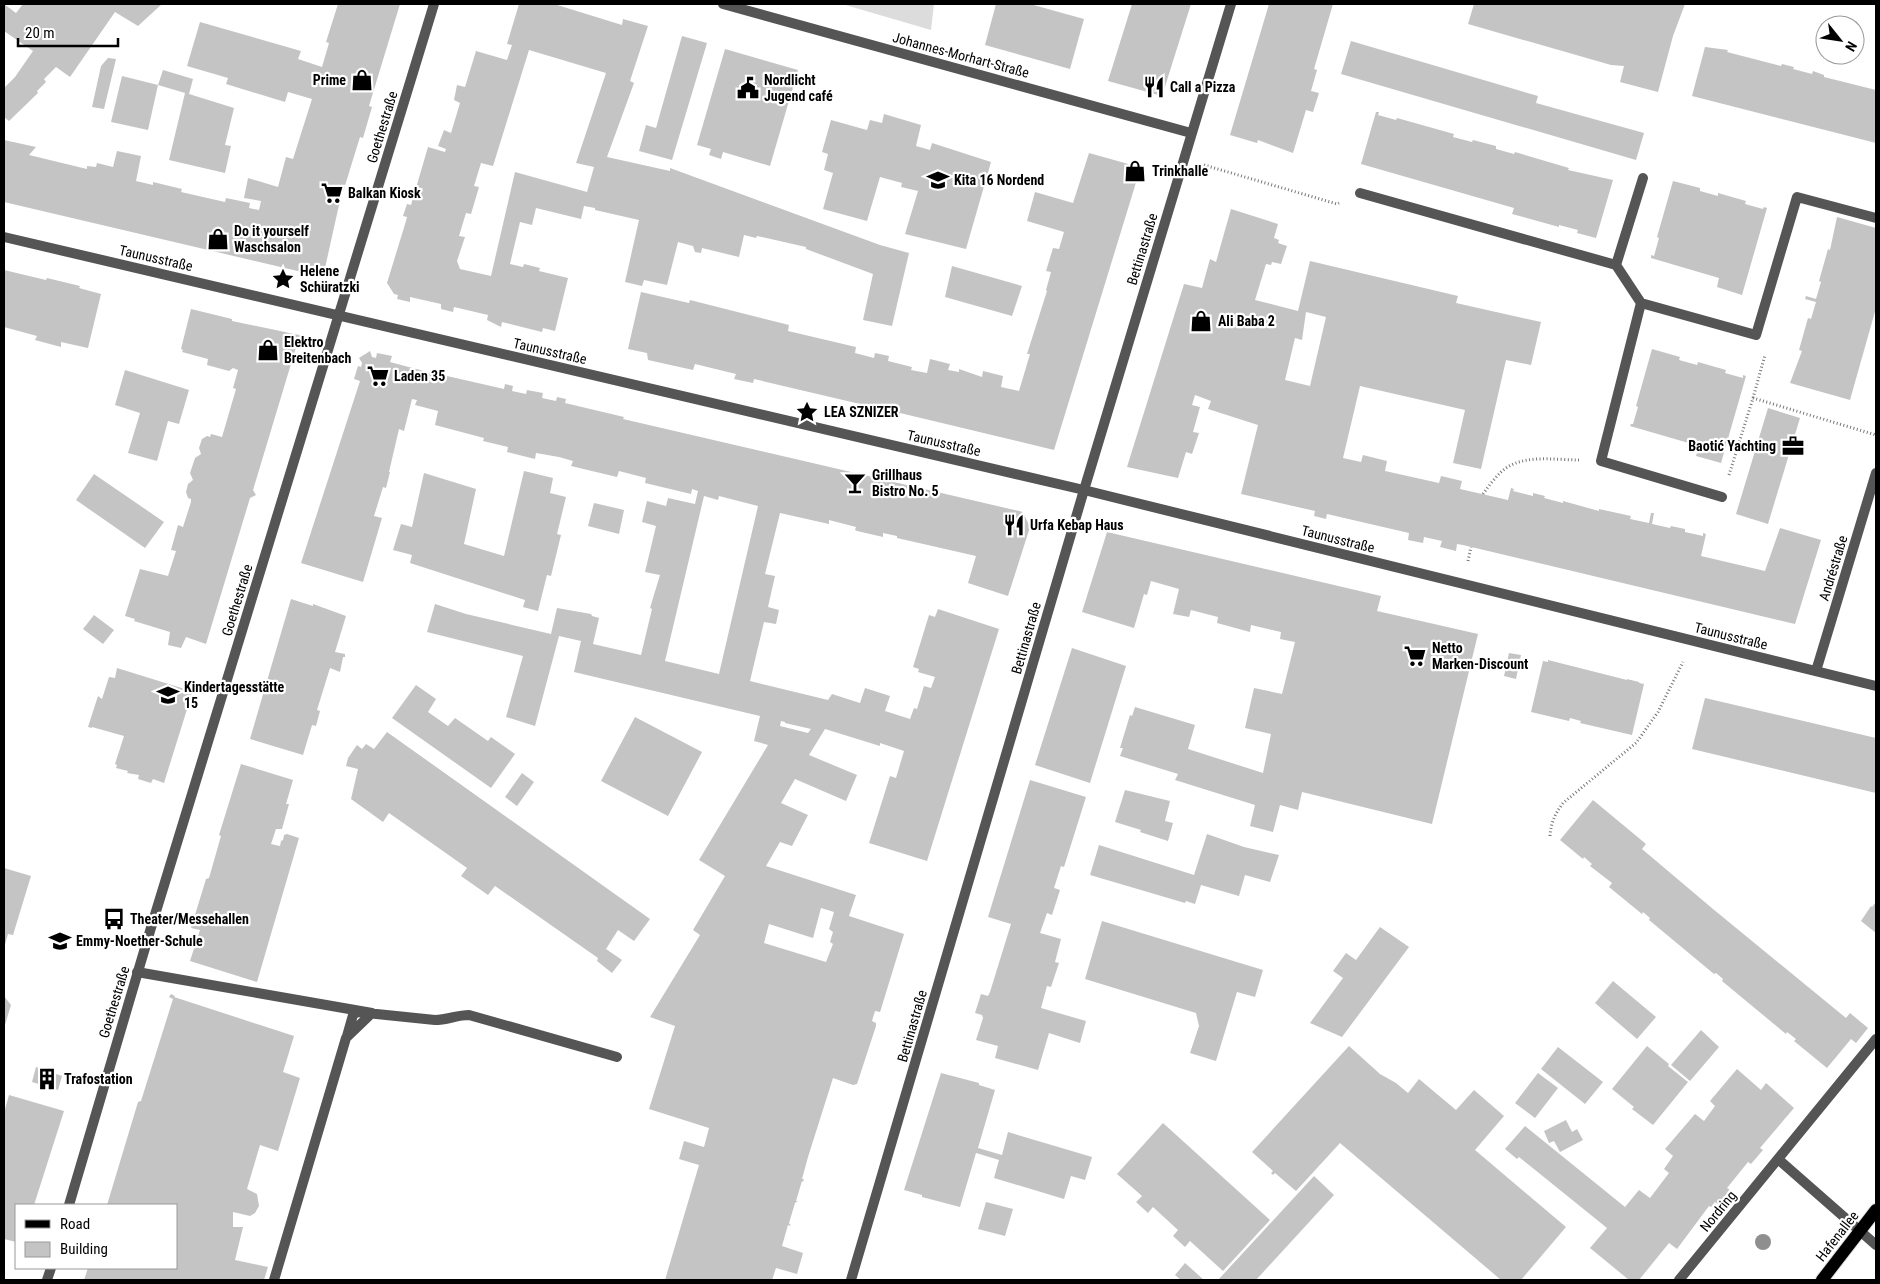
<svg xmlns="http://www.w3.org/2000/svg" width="1880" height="1284" viewBox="0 0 1880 1284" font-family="'Roboto Condensed',sans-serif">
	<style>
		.green { fill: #dcdcdc }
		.building { fill: #c4c4c4; fill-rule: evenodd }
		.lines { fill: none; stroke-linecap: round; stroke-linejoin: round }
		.primary-casing { stroke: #dbdbdb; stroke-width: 14 }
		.path { stroke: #777; stroke-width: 3; stroke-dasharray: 1 2.5; stroke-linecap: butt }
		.service { stroke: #555; stroke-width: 10 }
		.minor { stroke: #555; stroke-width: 10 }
		.primary { stroke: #000; stroke-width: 12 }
		.tree { fill: #8f8f8f }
		.labels { text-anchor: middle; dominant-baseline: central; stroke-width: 4.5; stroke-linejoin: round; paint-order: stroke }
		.street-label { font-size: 14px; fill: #000; stroke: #fff }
		.poi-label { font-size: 14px; font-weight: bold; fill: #000; stroke: #fff; text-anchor: start }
	</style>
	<rect width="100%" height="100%" fill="#fff"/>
	<path class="green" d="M842,4H934L931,30Z"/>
	<path class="building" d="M4,4L16,13L23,4H162L138,26L115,12L70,77L56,67L44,79L46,82L37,91L38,93L9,121L4,117V88L15,77L33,51L4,31Z
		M338,4H400L369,106L372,107L363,138L360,137L339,205L323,277L4,202V140L36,147L29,155L87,169V166L96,167L97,163L113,167L117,151L141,156L136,181L153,185V182L182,189L181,192L225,202L226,198L250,203L249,208L259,210L261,201L244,198L248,178L278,187L286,157L293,159L312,99L288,92L285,102L226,84L228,78L187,66L200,22L301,51L298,59L322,67L329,43L326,42Z
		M519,4H554L622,25L623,19L648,26L630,81L634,83L607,157L670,171V168L880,245L909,253L892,326L863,320L873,274L806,249V247L757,236L756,238L744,235L739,257L702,248L701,253L695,252L693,246L678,242L667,285L644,280L642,286L625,282L639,220L595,210V208L584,206L581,219L536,208L532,225L520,222L510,264L523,267L524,264L540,268L539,271L568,278L555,331L543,328L542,332L502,322L501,327L487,320L488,315L454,307L453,312L441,309V304L410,297V302L397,299L398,295L394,294L387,283L406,221L407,217L403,216L407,204L411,205L428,147L445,152L446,149L438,146L444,130L451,133L460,103L454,100L457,85L465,87L476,51L507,60L512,45L507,44ZM529,50L606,73L576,163L594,167L587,192L515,172L491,276L460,269L457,261L465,237L459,236L466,213L471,214L479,187L474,186L481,163L493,166Z
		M996,4H1030L1084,19L1070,69L985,45Z
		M1132,4H1191L1162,96L1108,81Z
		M1269,4H1333L1314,69L1317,70L1311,91L1319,93L1313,112L1306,110L1293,153L1258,140L1257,143L1230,135Z
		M1474,4H1685L1673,36L1658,92L1620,82L1624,66L1611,65L1468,24Z
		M682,36L707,43L672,160L639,151L646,125L656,128Z
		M1351,41L1538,96L1536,103L1644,133L1636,160L1341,74Z
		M1705,47L1728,50L1727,52L1781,66L1782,64L1794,67L1793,69L1812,74L1813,71L1824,75V77L1876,90V143L1692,96Z
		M725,49L798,70L770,166L723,152L721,159L709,155L711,149L697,145Z
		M108,58L116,59L104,109L92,107L101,66Z
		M163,70L193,79L189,94L234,108L225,145L231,146L225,173L169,160L185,93L158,85L148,130L111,122L122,76L158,85Z
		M1376,112H1379L1378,115L1396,120L1397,118L1454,134L1453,137L1472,142L1473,140L1496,146V149L1514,154L1515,152L1569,168L1568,170L1613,180L1596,238L1577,233L1578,230L1559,225V227L1512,214L1514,208L1361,164Z
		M884,114L921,125L916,146L930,150L932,143L991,162L966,249L905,234L918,191L901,187L902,183L880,177L867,221L823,209L833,173L824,170L828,154L822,152L831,120L867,130L870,120L882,123Z
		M1089,153L1132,165L1138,176L1054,450L900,413L899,416L859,407L860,404L754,379L753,383L734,379L736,374L695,364L693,370L648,360L647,353L628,349L641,292L689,303L690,300L789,325L788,331L856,347L855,353L874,358L875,353L889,356L888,361L912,367L911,370L927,373L930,359L950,364L948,370L959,372V369L982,377L983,371L1003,376L1001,387L1019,391L1030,354H1027L1047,291L1046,290L1051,272L1046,271L1053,248L1059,249L1064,232L1027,221L1035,192L1073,203Z
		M1673,181L1700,188V191L1718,196V193L1746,201L1745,204L1763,209L1764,207L1767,208L1742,295L1717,287L1719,278L1651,258V255L1654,256L1659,238L1657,237Z
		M1231,209L1278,224L1274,238L1279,240L1278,243L1287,246L1281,264L1272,262L1271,265L1266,264L1255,300L1298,311L1310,261L1458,296L1456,303L1541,322L1531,365L1506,360L1481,469L1453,463L1465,410L1360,386L1343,458L1361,462L1363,455L1387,461L1385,471L1439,483L1441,476L1462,481L1460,489L1508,500L1511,488L1514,489L1513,491L1533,496V493L1545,496L1544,498L1563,503V501L1599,511V509L1631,516L1630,519L1649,523L1651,513H1654L1652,524L1670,528L1671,526L1685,529V532L1703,536V533L1706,534L1701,556L1765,571L1780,528L1821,540L1795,624L1463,545L1457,544L1456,551L1440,547L1442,541L1424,537L1423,543L1408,540L1409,533L1327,514L1326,519L1314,516L1315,511L1241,494L1258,425L1208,409L1211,401L1195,395L1192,405L1200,407L1193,432L1199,433L1192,454L1186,452L1178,478L1127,467L1184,284L1202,288L1210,259L1216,262ZM1306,312L1326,317L1310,386L1285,380L1295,338L1302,340Z
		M1837,217L1876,228V308L1850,400L1790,383L1802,351L1799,350L1808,318L1811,319L1816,302L1805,299L1806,296L1816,299L1821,282L1819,281L1828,249L1830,250Z
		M952,266L1022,286L1012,316L945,297Z
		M4,270L46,280L47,278L80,286L79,288L101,294L88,348L61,342V347L35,340L37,336L4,327Z
		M191,309L232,319V321L304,336L302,345L297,344L253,490L256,495L250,498L206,644L186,637L181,648L168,645L170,632L134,621L135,619L125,616L140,569L168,576L176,551L171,550L178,525L183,527L191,502V499L188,498L186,492L188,484L193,480L190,473L195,458L201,454L199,448L202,439L207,436L210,437L211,434L222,437L236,389L233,388L238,370L233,368L229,371L207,365L208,359L182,352L183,350L181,349Z
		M1652,349L1680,357L1679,360L1697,365L1698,362L1726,370L1725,373L1743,378V375L1746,376L1721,463L1696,456L1699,446L1630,426L1631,424H1633L1638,407L1636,406Z
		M370,351L372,357L376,358L377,353L392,356L390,362L446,377L447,376L504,389L505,384L513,386L512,391L526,394L527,390L543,393L542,398L556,401L557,397L566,399L565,403L624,417L623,419L1023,512L1030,527L1008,596L968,583L976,556L897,538V536L883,533V537L857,531L855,530L856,527L829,520V524L780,513L765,574L775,576L768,607L779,610L776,624L764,622L750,681L828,700L832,694L860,703L865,688L890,696L885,711L910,719L914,708L917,709L924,686L931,688L935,677L918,672L919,669L913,667L929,615L935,617L938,609L999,629L927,861L869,843L890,776L896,778L904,751L880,743V746L825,729L809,755L857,775L846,801L795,779L781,803L808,815L792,846L780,842L766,866L856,895L849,916L904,934L881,1009L880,1012L875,1011L872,1021L876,1023V1026L857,1084L853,1085L833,1078L808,1157L802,1179H804L803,1182L802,1181L796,1201H798L795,1203L789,1223L791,1226L788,1225L782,1246L803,1253L797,1274L776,1268L772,1280H665L699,1165L679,1159L684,1141L704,1147L709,1128L649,1109L675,1026L650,1017L700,935L693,930L725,876L699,860L768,745L754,741L760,716L574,672L581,641L559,636L535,726L506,717L523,656L427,632L435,604L466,614L551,634L557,608L591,614L592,616L599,618L593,644L641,655L652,609L650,608L660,575L645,572L656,526L642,522L647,501L666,506L668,498L695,504L698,491L692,489L691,494L645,483L646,478L619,471L617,477L571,466L573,461L559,457L536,453L535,459L507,452L508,447L483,441L484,438L435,425L438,411L415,405L417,400L412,399L404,431L399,429L389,472H390L386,488L383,487L374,516L382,518L363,582L301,563L360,381L354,379L358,366L361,367L362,363L359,358ZM704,496L718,500L719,496L758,506L719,674L665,661ZM781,721L785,722V723L811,729L808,733L780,726ZM821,908L834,912L829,929L833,932L830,942L833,944L826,962L764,943L769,924L813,938Z
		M125,370L189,390L179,424L168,421L157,461L128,453L140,413L115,405Z
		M1768,408L1800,418L1768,524L1736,514Z
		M524,471L553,478L550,493L566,497L557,534L561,535L551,576L547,575L538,611L523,607L525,600L410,563L412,555L393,550L401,524L412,527L424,473L476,489L464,544L504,556Z
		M94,474L164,522L145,548L76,500Z
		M594,503L624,510L619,534L588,526Z
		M1107,532L1381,596L1377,611L1478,634L1432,824L1302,792L1298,810L1280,805L1273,832L1250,826L1255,805L1175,780L1178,774L1120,756L1123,748H1120L1130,715L1132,716L1135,707L1195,725L1188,749L1263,773L1271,734L1245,728L1254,688L1282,694L1295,642L1280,639L1281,632L1251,625L1250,632L1217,623L1218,617L1191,610L1189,617L1173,614L1179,589L1151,581L1147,595L1144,594L1134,628L1082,612Z
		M291,599L313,606V604L346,616L335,652L345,654V657H343L340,672L330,668L317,710L320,711L316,726L312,725L303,755L250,739Z
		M94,615L114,630L103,644L83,629Z
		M1072,648L1126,666L1090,783L1035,765Z
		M1509,653L1521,655L1516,679L1504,676Z
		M1548,660L1627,680V679L1639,682V683L1644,684L1632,735L1580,723L1581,721L1570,718L1569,721L1531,712L1543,661L1548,662Z
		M117,668L188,690V688L193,690L164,783L153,779L151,783L138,779L139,775L127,773L128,771L116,768L117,765L115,764L124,736L92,727V728L88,727L98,696L102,699L109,677L115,678Z
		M416,685L436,699L428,712L448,726L455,718L488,741L491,737L515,754L491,788L392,718Z
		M1705,698L1876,738V793L1692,749Z
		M635,717L702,752L668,816L601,781Z
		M387,732L650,919L634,941L618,930L606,949L622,960L612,973L597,961L598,958L495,886L488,895L461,876L467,868L389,813L383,822L351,799L358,769L346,766L348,758L357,745L362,749L366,744L374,749Z
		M241,764L293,780L286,804H289L282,829H276L271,844L280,846L281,841L283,840L284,835L287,834L299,838L257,982L190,961L200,930L191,928L206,879L209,878L221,836L219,835Z
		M522,773L534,782L517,806L505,797Z
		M1030,780L1086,797L1064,867L1061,866L1054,888L1060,890L1052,915L1047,913L1040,933L1061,939L1055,962L1059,963L1051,987L1047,986L1041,1008L1086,1021L1080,1043L1049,1033L1038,1070L995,1058L998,1046L976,1040L983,1018L982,1015L975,1013L981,994L988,996L990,992L1011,924L988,917Z
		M1125,790L1170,801L1165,821L1173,823L1168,841L1140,832L1141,830L1115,822Z
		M1593,800L1646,844L1642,849L1713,909L1846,1018L1850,1013L1868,1028L1856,1043L1851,1039L1827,1068L1794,1041L1796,1039L1787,1032L1786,1034L1722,981L1723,979L1716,973L1714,974L1649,920L1650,918L1643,912L1642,914L1609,887L1612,883L1590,866L1592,864L1584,857L1583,859L1560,840Z
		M1207,834L1244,847L1279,855L1270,882L1245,875L1239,896L1201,885L1195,904L1186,901L1185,903L1090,875L1099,845L1194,875Z
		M4,868L31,876L13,935L8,934L4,948Z
		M1876,902V933L1861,921L1871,906L1872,907Z
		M1102,921L1263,970L1255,997L1237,992L1216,1061L1190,1053L1199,1026L1196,1013L1085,979Z
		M1380,927L1409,947L1342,1037L1310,1023L1343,978L1333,971L1346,953L1356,960Z
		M1613,981L1656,1017L1637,1039L1595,1003Z
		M171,994L175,996L174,997L294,1036L283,1072L300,1078L278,1151L260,1145L247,1189L257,1194L259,1206L255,1213L250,1216L233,1212V1227H243L235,1260L268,1267L264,1280H84L88,1268H176V1205H107L138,1102L141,1101L173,999L169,997Z
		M4,996L11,1005L4,1028Z
		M1701,1030L1719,1047L1690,1081L1671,1065Z
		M1349,1046L1380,1074L1396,1083L1408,1093L1419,1079L1456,1110L1474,1090L1504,1116L1475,1150L1566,1227L1521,1280H1501L1340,1143L1296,1191L1275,1173L1273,1175L1271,1173L1273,1171L1252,1152Z
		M1647,1046L1669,1064L1668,1066L1688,1082L1653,1125L1632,1109L1634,1107L1612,1089Z
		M1558,1047L1603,1082L1585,1104L1541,1069Z
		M36,1067L62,1076L58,1090L32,1082Z
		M1737,1069L1761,1090L1766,1083L1794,1108L1760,1148L1763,1150L1751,1164L1748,1162L1727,1188L1730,1190L1718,1204L1715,1202L1711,1207L1709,1206L1677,1249L1669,1243L1639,1280H1629L1590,1248L1607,1228L1519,1157L1517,1159L1505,1149L1525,1126L1625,1207L1639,1190L1650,1198L1669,1173L1664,1169L1673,1156L1665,1149L1695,1114L1704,1121L1715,1106L1710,1101Z
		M941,1073L979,1083V1085L995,1090L978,1148L1002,1155L1008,1132L1092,1157L1085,1180L1071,1176L1064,1199L994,1178L999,1160L976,1153L960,1207L922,1197V1195L904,1190Z
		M1538,1073L1558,1088L1535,1118L1515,1103Z
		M9,1095L64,1111L34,1205H16V1242L4,1239V1113Z
		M1566,1120L1572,1132L1577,1129L1583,1140L1560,1152L1554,1141L1549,1143L1544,1131Z
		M1163,1123L1270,1220L1223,1271L1190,1241L1185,1247L1173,1236L1178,1230L1153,1207L1148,1213L1136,1202L1142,1196L1117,1174Z
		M1314,1176L1334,1195L1256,1280H1218Z
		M986,1202L1013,1209L1005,1236L978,1229Z
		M1185,1263L1204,1280H1181L1175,1275Z"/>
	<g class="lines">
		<g class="primary-casing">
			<path id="primary" d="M1822,1280L1876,1210"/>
		</g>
		<path class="path" d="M1204,165L1337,204L1339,203
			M1753,398L1765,355
			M1729,475L1753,398L1876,435
			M1483,494C1488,487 1494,479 1500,473C1520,453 1554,460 1579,460
			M1468,561L1471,547
			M1550,836C1551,822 1555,814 1563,803L1636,743L1658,712L1683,662"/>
		<path class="service" d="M1360,193L1616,265L1641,303
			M1616,265L1643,178
			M1722,497L1601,461L1641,303L1756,335L1797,197L1876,218
			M137,972L372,1013L346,1038L274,1280
			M347,1036L353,1015L357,1012L435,1020C447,1020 457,1015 469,1015L617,1057"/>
		<path class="minor" d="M723,4L1191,133
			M4,237L1084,490L1876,686
			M1816,671L1876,473
			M1778,1159L1876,1245
			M69,1205L150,931L434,4
			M47,1280L51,1268
			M851,1280L1084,490L1231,4
			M1679,1280L1876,1039"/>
		<use href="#primary" class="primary"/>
	</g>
	<circle class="tree" cx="1763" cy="1242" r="8"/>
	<defs>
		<g id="shop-bare" transform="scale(1.725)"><path d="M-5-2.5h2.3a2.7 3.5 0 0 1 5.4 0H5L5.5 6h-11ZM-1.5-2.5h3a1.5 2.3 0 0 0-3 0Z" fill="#000" stroke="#fff" stroke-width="2.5" paint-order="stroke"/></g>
		<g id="restaurant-bare" transform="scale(1.725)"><path d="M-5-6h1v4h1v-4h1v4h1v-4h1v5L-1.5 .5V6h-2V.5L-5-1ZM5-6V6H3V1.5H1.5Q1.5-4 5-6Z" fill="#000" stroke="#fff" stroke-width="2.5" paint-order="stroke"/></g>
		<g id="civic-bare" transform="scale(1.725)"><path d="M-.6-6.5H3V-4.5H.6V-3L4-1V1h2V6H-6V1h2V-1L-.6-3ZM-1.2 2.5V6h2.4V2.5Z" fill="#000" stroke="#fff" stroke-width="2.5" paint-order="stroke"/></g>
		<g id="school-bare" transform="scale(1.725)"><path d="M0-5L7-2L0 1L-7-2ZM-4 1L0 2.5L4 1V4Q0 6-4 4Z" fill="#000" stroke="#fff" stroke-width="2.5" paint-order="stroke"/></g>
		<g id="supermarket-bare" transform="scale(1.725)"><path d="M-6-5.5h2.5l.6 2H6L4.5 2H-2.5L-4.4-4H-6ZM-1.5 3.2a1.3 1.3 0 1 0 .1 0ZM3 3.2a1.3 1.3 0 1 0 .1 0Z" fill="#000" stroke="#fff" stroke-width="2.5" paint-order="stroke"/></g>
		<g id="sight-bare" transform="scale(1.725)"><path d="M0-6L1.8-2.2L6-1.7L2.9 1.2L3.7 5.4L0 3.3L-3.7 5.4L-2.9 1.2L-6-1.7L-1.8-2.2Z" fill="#000" stroke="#fff" stroke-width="2.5" paint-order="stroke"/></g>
		<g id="office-bare" transform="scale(1.725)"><path d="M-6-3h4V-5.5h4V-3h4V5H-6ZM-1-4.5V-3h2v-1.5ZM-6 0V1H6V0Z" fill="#000" stroke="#fff" stroke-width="2.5" paint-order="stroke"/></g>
		<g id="bar-bare" transform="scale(1.725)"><path d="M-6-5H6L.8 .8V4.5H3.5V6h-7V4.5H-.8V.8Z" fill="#000" stroke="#fff" stroke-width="2.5" paint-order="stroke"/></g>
		<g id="bus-bare" transform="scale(1.725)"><path d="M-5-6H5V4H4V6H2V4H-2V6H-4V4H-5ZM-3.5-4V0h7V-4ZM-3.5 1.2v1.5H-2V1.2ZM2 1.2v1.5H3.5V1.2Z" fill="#000" stroke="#fff" stroke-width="2.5" paint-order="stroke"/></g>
		<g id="building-bare" transform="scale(1.725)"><path d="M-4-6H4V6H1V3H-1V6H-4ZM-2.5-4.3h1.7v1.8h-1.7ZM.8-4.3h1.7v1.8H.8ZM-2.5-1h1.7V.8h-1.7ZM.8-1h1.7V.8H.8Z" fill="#000" stroke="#fff" stroke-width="2.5" paint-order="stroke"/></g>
	</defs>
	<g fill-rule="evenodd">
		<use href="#shop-bare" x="362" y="80"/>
		<use href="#restaurant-bare" x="1154" y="87"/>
		<use href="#civic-bare" x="748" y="88"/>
		<use href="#shop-bare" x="1135" y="171"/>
		<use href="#school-bare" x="938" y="180"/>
		<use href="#supermarket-bare" x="332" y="193"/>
		<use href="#shop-bare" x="218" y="239"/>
		<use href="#sight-bare" x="283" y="279"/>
		<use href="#shop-bare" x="1201" y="321"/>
		<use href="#shop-bare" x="268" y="350"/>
		<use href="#supermarket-bare" x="378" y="376"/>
		<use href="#sight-bare" x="807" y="412"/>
		<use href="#office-bare" x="1793" y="446"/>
		<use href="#bar-bare" x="855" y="483"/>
		<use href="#restaurant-bare" x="1014" y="525"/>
		<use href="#supermarket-bare" x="1415" y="656"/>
		<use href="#school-bare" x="168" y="695"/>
		<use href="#bus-bare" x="114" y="919"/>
		<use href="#school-bare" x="60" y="941"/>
		<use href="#building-bare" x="47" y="1079"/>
	</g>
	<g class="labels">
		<g class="street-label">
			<text transform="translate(961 55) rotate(15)">Johannes-Morhart-Straße</text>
			<text transform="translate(382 127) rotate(-73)">Goethestraße</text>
			<text transform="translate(1142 249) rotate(-73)">Bettinastraße</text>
			<text transform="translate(156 258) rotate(13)">Taunusstraße</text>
			<text transform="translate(550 351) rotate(13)">Taunusstraße</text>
			<text transform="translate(944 443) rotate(13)">Taunusstraße</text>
			<text transform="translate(1338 539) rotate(14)">Taunusstraße</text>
			<text transform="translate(1833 568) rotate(-73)">Andréstraße</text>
			<text transform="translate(237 600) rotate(-73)">Goethestraße</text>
			<text transform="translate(1731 636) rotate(14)">Taunusstraße</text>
			<text transform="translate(1026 638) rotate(-74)">Bettinastraße</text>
			<text transform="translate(114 1002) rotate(-73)">Goethestraße</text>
			<text transform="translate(912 1026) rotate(-74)">Bettinastraße</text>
			<text transform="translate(1718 1211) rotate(-51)">Nordring</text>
			<text transform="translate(1837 1236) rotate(-52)">Hafenallee</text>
		</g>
		<g class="poi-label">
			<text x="346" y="80" text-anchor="end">Prime</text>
			<text x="764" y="80">Nordlicht<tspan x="764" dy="16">Jugend café</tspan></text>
			<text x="1170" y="87">Call a Pizza</text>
			<text x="1152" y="171">Trinkhalle</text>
			<text x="954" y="180">Kita 16 Nordend</text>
			<text x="348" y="193">Balkan Kiosk</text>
			<text x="234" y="231">Do it yourself<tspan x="234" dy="16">Waschsalon</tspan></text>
			<text x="300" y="271">Helene<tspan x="300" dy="16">Schüratzki</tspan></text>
			<text x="1218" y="321">Ali Baba 2</text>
			<text x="284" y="342">Elektro<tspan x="284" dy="16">Breitenbach</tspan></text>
			<text x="394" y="376">Laden 35</text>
			<text x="824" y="412">LEA SZNIZER</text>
			<text x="1776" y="446" text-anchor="end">Baotić Yachting</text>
			<text x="872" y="475">Grillhaus<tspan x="872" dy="16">Bistro No. 5</tspan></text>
			<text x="1030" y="525">Urfa Kebap Haus</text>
			<text x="1432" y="648">Netto<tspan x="1432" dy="16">Marken-Discount</tspan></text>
			<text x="184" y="687">Kindertagesstätte<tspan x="184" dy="16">15</tspan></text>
			<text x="130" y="919">Theater/Messehallen</text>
			<text x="76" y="941">Emmy-Noether-Schule</text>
			<text x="64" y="1079">Trafostation</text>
		</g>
	</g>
	<rect width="1880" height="1284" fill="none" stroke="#000000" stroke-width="10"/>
	<rect x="15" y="1204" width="162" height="65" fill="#ffffff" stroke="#999999"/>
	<rect x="25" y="1220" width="25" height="8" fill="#000000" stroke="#999999"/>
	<text x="60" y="1229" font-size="15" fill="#000000">Road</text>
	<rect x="25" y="1242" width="25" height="15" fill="#c4c4c4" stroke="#999999"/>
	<text x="60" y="1254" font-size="15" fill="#000000">Building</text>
	<g transform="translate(1840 40) rotate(120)"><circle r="24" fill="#ffffff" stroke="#999999"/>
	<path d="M0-4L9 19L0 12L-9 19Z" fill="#000000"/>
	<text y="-8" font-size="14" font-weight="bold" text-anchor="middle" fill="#000000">N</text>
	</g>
	<path d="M18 38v8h100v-8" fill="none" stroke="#000000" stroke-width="2.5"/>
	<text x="25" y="38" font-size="15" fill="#000000" stroke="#ffffff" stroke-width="4" paint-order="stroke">20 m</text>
</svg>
